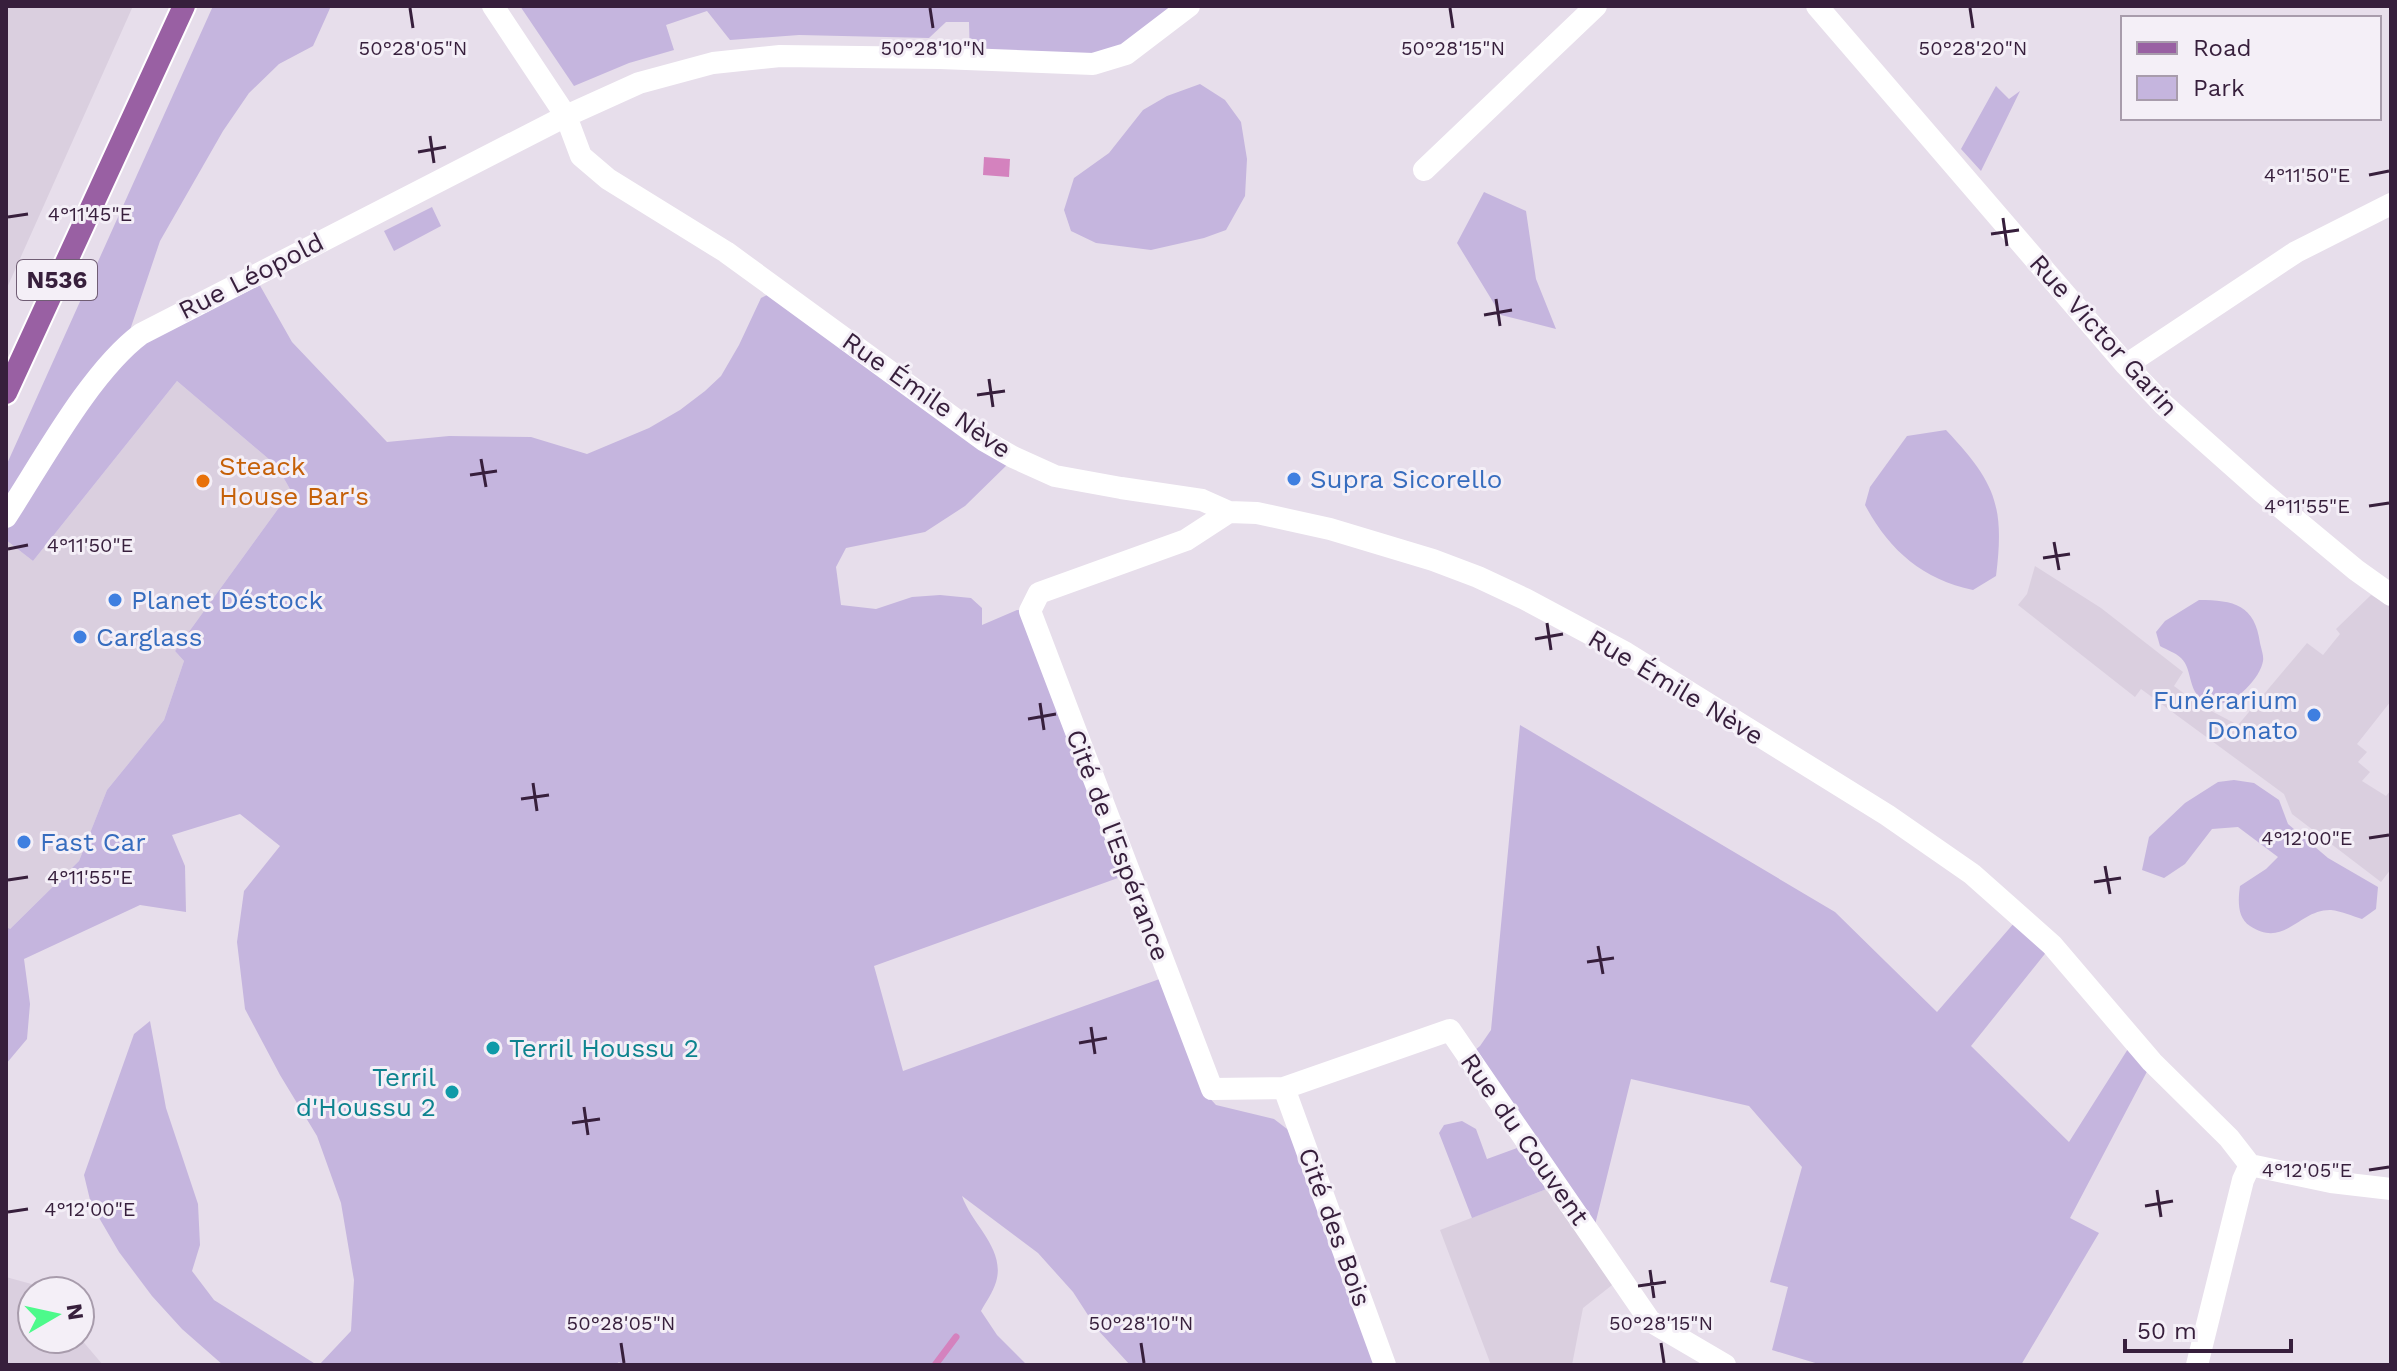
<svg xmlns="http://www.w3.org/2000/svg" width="2397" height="1371" viewBox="0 0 2397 1371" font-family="'Work Sans',sans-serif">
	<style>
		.built { fill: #dacfdf }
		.green { fill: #c5b5de }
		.water { fill: #d482be }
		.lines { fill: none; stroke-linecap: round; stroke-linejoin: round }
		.stream { stroke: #d482be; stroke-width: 7 }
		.primary-casing { stroke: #fff; stroke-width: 26 }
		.minor { stroke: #fff; stroke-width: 22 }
		.primary { stroke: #9960a3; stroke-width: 22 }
		.ticks { fill: none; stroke: #371f3c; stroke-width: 3 }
		.shop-dot { fill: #3f7fe0; stroke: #f4eff7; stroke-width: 3 }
		.food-dot { fill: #e8710a; stroke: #f4eff7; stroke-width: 3 }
		.culture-dot { fill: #0f9aa8; stroke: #f4eff7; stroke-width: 3 }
		.labels { text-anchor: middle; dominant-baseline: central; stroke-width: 6; stroke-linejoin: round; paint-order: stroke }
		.shield { fill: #f4eff7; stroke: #705d74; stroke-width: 2 }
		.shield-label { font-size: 24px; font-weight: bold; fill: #371f3c }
		.street-label { font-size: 26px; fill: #371f3c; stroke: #f4eff7 }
		.food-label { font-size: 26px; fill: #c56008; stroke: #f4eff7; text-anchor: start }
		.shop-label { font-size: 26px; fill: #366cbe; stroke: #f4eff7; text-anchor: start }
		.culture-label { font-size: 26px; fill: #0d838f; stroke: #f4eff7; text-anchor: start }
		.ticks-label { font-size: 20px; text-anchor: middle; fill: #371f3c; stroke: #f4eff7; stroke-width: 6; stroke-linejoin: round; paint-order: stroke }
	</style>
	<rect width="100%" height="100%" fill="#e7deeb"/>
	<path class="built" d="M6,6H133L6,290Z
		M177,381L277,466L291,491L175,651L184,661L164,720L107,790L79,861L9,930L6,927V540L33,561Z
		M2035,566L2101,608L2183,672L2174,686L2198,704L2238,725L2307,643L2323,655L2340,634L2336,629L2371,595L2391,606V701L2357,744L2367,752L2358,762L2370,772L2362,781L2386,796L2391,790V869L2381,882L2292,814L2284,794L2141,689L2135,697L2018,605L2027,594Z
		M1557,1185L1621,1278L1583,1308L1572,1365H1491L1440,1230Z
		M6,1277L35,1285L40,1291H32V1339L80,1338L103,1365H6Z"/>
	<path class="green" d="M213,6H331L313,46L279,64L249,93L223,131L160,241L128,336L6,496V466Z
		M520,6H1189L1126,54L970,60L969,22H946L929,38L799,35L730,40L707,11L666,25L674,50L629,63L574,86Z
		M1200,84L1225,100L1241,122L1247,159L1245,196L1226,230L1204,238L1151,250L1096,243L1071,231L1064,210L1074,178L1109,153L1143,110L1167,96Z
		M1996,86L2009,99L2020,91L1981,171L1961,149Z
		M1484,192L1526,211L1536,279L1556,329L1501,315L1457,243Z
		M432,207L441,226L394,251L384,231Z
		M254,275L292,342L387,442L449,436L531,437L587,454L649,428L680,410L705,391L721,376L739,345L761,298L777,290L1011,461L965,506L925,532L846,548L836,567L841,605L876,609L912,597L940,595L971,598L982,608V625L1017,610L1030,611L1129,874L874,966L903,1071L1168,976L1204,1092L1216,1105L1274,1119L1291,1132L1385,1365H1130L1097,1329L1073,1292L1038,1253L962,1196C972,1225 1006,1249 996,1282C993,1292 986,1302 981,1311L997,1335L1027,1365H623L619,1362L615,1365H319L351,1331L354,1280L341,1203L317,1136L280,1075L245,1009L237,942L244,891L280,846L240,814L172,835L185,866L186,912L140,905L24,959L30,1004L27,1039L6,1064V927L10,929L79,861L107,790L164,720L184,661L175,651L291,491L277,466L177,381L33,561L6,540V517L126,345Z
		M1946,430C1995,482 2005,505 1996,576L1973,590C1922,579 1889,550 1865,505L1870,487L1907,436Z
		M2199,600C2234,600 2255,605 2260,643C2261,648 2264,656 2263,661C2260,680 2229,711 2209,703C2186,695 2194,670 2181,658C2176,653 2167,650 2160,646L2156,632L2165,621Z
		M1520,725L1835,912L1937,1012L2021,915L2052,945L1971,1046L2069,1142L2133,1041L2152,1062L2070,1218L2099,1233L2021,1365H1822L1772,1350L1788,1287L1770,1282L1802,1167L1749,1106L1631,1079L1592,1237L1557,1185L1472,1218L1439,1133L1444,1125L1462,1121L1476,1129L1487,1159L1528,1144L1468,1056L1480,1046L1491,1030Z
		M2234,780L2254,783L2279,800L2288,824L2328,858L2378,887L2376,909L2362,919C2352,916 2341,911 2331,910C2299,909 2285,949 2250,926C2237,918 2238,900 2240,886L2266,869L2278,857L2238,827L2212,829L2185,864L2164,878L2142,870L2149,837L2185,803L2218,782Z
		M150,1021L166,1108L198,1204L200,1245L192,1271L214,1300L317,1365H223L182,1329L152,1296L119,1252L91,1204L84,1175L134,1034Z"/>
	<path class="water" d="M984,157L1010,159L1009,177L983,175Z"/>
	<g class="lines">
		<path class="stream" d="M935,1365L956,1337"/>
		<g class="primary-casing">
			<path id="primary" d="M6,393L184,6"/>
		</g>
		<path class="minor" d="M493,6L566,116L581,156L608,179L726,252L985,441L1013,457L1055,476L1121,488L1202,500L1229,512L1257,513L1330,529L1433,560L1478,577L1525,599L1626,653L1887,815L1972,874L2052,945L2152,1062L2229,1138L2250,1165L2331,1182L2391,1189
			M1817,6L2126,365L2163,404L2261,491L2356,570L2391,595
			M1424,170L1596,6
			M2126,365L2296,252L2391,204
			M1229,512L1186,540L1039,593L1030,611L1212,1089L1284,1088L1450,1030L1650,1321L1725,1365
			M6,517C42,462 90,372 141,334L566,116L639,83L713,63L780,56L940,58L1093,64L1126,54L1189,6
			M1284,1088L1385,1365
			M2197,1365L2243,1180L2250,1165"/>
		<use href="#primary" class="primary"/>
	</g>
	<path class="ticks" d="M410,8L413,28M930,8L933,28M1450,8L1453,28M1970,8L1973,28M430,136L434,163M418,152L446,147M2369,175L2389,171M8,217L28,214M2003,218L2007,246M1991,234L2019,230M1496,299L1500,326M1484,315L1512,310M989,379L993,407M977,395L1005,391M481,459L486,487M470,475L497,471M2369,506L2389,503M2054,542L2059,570M8,549L28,545M2043,558L2070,554M1547,623L1551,650M1535,639L1563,634M1040,703L1044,730M1028,719L1056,714M533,783L537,811M521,799L549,795M2369,838L2389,835M2105,866L2110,894M8,880L28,877M2094,882L2121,878M1598,946L1603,974M1587,962L1614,958M1091,1027L1095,1054M1079,1043L1107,1038M584,1107L588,1135M572,1123L600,1119M2369,1170L2389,1167M2157,1190L2161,1217M2145,1206L2173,1201M8,1212L28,1209M1650,1270L1654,1298M1638,1286L1666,1282M621,1343L624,1363M1141,1343L1144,1363M1661,1343L1664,1363"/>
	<g class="shop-dot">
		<circle cx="1294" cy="479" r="8"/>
		<circle cx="115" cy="600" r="8"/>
		<circle cx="80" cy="637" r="8"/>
		<circle cx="2314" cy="715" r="8"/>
		<circle cx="24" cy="842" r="8"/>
	</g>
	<circle class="food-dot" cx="203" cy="481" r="8"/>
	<g class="culture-dot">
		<circle cx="493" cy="1048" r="8"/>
		<circle cx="452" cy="1092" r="8"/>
	</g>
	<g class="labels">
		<rect class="shield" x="17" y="260" width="80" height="40" rx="6"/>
		<g class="shield-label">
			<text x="57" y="280">N536</text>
		</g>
		<g class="street-label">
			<text transform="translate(251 276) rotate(-27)">Rue Léopold</text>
			<text transform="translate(2104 335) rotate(48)">Rue Victor Garin</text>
			<text transform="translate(927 395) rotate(35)">Rue Émile Nève</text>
			<text transform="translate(1676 687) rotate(31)">Rue Émile Nève</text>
			<text transform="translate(1118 845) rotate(69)">Cité de l'Espérance</text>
			<text transform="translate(1525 1139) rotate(55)">Rue du Couvent</text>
			<text transform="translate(1335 1227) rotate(70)">Cité des Bois</text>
		</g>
		<g class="food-label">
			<text x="219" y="466">Steack<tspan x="219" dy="30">House Bar's</tspan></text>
		</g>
		<g class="shop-label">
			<text x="1310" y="479">Supra Sicorello</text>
			<text x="131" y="600">Planet Déstock</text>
			<text x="96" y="637">Carglass</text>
			<text x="2298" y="700" text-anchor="end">Funérarium<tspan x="2298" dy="30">Donato</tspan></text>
			<text x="40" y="842">Fast Car</text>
		</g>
		<g class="culture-label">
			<text x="509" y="1048">Terril Houssu 2</text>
			<text x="436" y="1077" text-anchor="end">Terril<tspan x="436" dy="30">d'Houssu 2</tspan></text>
		</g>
	</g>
	<g class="ticks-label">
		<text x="413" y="55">50°28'05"N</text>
		<text x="1453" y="55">50°28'15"N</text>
		<text x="933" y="55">50°28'10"N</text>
		<text x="1973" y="55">50°28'20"N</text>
		<text x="2307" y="182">4°11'50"E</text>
		<text x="90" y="221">4°11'45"E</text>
		<text x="2307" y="513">4°11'55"E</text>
		<text x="90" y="552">4°11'50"E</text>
		<text x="2307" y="845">4°12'00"E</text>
		<text x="90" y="884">4°11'55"E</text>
		<text x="2307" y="1177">4°12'05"E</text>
		<text x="90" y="1216">4°12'00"E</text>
		<text x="621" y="1330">50°28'05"N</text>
		<text x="1141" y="1330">50°28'10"N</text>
		<text x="1661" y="1330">50°28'15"N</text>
	</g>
	<rect width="2397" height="1371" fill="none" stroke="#371f3c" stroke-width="16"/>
	<rect x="2121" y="16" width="260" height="104" fill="#f4eff7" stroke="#a89cac" stroke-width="2"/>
	<rect x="2137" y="42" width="40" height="12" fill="#9960a3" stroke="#a89cac" stroke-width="2"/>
	<text x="2193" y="56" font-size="24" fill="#371f3c">Road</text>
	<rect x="2137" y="76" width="40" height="24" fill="#c5b5de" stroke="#a89cac" stroke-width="2"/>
	<text x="2193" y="96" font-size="24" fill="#371f3c">Park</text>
	<g transform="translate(56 1315) rotate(81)"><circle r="38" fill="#f4eff7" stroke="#a89cac" stroke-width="2"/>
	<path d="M0-6L14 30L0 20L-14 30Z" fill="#4dfa8b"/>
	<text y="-12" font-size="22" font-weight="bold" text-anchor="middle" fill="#371f3c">N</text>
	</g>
	<path d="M2125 1339v12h166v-12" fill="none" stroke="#371f3c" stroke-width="4"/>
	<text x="2137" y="1339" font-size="24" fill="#371f3c" stroke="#f4eff7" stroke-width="6" paint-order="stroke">50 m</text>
</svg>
